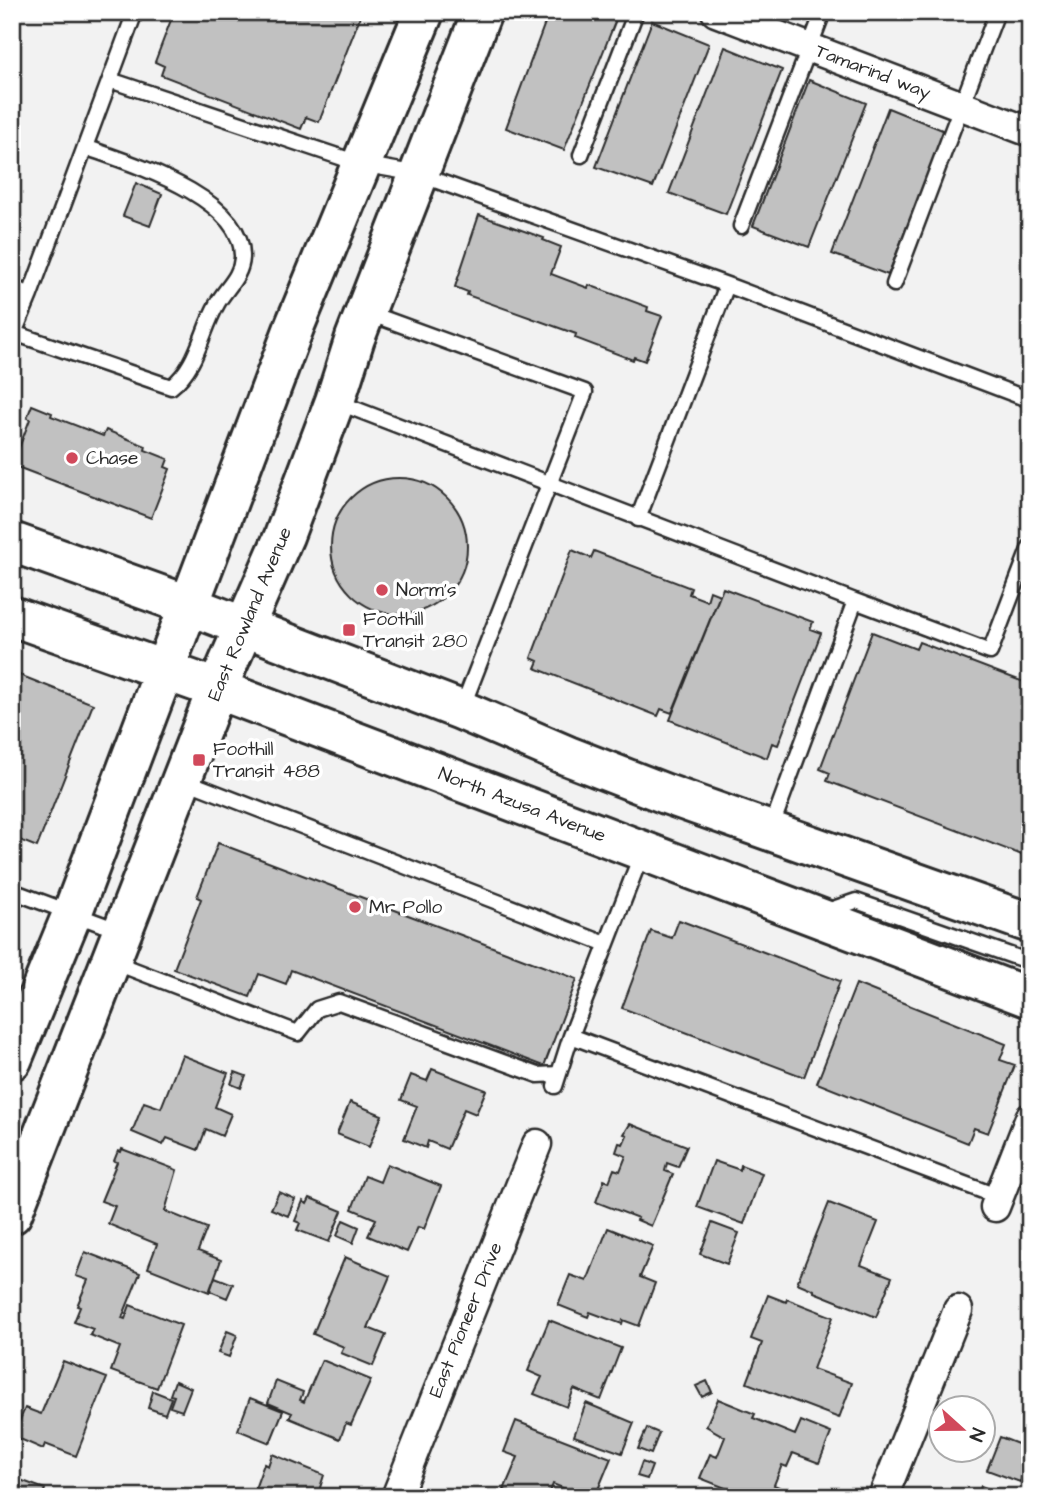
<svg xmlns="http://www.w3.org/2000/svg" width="1042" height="1509" viewBox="0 0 1042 1509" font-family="'Architects Daughter',sans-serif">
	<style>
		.building { fill: #c1c1c1; stroke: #2b2b2b; stroke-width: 2 }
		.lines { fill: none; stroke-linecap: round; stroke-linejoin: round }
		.lane-casing { stroke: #2b2b2b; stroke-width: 19 }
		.street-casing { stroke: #2b2b2b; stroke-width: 33 }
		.secondary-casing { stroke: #2b2b2b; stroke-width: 44 }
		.primary-casing { stroke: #2b2b2b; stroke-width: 44 }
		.lane { stroke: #fff; stroke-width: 14 }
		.street { stroke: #fff; stroke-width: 28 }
		.secondary { stroke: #fff; stroke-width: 38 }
		.primary { stroke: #fff; stroke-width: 38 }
		.poi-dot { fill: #d1495b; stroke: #fff; stroke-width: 2.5 }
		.labels { text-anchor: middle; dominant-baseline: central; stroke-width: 7; stroke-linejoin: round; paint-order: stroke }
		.street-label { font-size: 19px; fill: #2b2b2b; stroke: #fff }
		.poi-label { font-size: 19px; fill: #2b2b2b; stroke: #fff; text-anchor: start }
	</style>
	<rect width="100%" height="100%" fill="#f2f2f2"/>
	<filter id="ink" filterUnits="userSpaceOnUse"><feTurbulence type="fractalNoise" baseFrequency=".0143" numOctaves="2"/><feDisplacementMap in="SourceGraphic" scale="14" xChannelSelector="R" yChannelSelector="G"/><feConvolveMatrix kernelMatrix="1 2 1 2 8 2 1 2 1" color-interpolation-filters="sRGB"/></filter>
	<g filter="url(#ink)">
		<path class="building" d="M174,12H362L319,122L306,117L301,129L161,75L164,66L155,62Z
			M549,12H619L564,150L506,128Z
			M652,21L709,44L653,187L596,167Z
			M725,47L782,70L726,214L669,193Z
			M809,80L866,103L809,247L753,226Z
			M888,108L945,131L888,275L832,254Z
			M136,183L162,194L150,226L123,216Z
			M479,215L544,238L543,240L561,247L551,274L588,288L589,285L648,307L647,311L662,316L645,361L634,357L633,360L575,338L576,334L467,295L468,292L455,287Z
			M32,405L52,413L51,416L103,436L106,430L146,446L145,450L168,459L165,467L170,469L151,518L12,465V451L17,453L30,419L27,418Z
			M331 546a68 68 0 1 1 136 0a68 68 0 1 1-136 0Z
			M572,550L591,558L594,551L691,588L689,594L707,601L710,591L720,595L672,713L661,709L658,716L535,668L538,661L531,658Z
			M723,588L813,622L810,629L821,633L778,745L772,743L767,758L670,720Z
			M872,632L916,649L919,642L1029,684L1030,681V858L827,781L830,773L820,769Z
			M12,672L93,704L37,847L12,837Z
			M218,843L577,979L544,1066L291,970L286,984L259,974L250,997L174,969L201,899L197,897Z
			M679,920L840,981L804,1077L622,1008L651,931L672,938Z
			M856,984L1006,1044L1000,1060L1015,1065L988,1133L974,1128L968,1143L817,1083Z
			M182,1055L228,1073L215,1107L231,1114L222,1136L206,1129L198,1150L167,1138L163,1145L132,1132L144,1102L161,1108Z
			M432,1069L486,1090L476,1114L464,1109L447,1149L428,1141L426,1148L404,1139L417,1106L401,1100L411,1075L427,1081Z
			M235,1072L246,1076L241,1088L231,1084Z
			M350,1102L382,1115L369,1147L337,1134Z
			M630,1124L687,1146L678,1167L667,1163L665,1171L673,1174L651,1226L637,1220L638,1218L596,1202L604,1180L609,1182L614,1169L620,1171L626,1156L616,1152L619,1143L623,1144L627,1135L624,1134Z
			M122,1149L177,1170L165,1211L207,1228L198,1251L221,1260L209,1292L148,1268L157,1244L108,1224L115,1206L101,1201L117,1162L114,1161L118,1151L121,1152Z
			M714,1161L740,1170L741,1165L762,1173L744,1224L697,1207Z
			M387,1164L441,1186L424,1229L418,1227L407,1252L368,1236L376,1219L352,1209L365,1176L380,1182Z
			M279,1192L295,1199L288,1216L271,1209Z
			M310,1198L342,1211L329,1242L297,1230L300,1223L295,1221L303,1201L307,1204Z
			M829,1203L878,1222L861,1265L892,1277L876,1317L814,1292V1290L797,1283Z
			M343,1220L359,1227L353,1243L337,1236Z
			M712,1223L739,1233L727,1264L700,1254Z
			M608,1228L653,1246L640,1277L655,1283L639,1326L623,1320L622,1324L590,1312L588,1317L558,1305L570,1275L587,1281Z
			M85,1252L140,1273L122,1318L125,1319L130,1305L181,1325L157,1388L111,1371L120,1347L90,1335L93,1329L74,1322L80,1307L77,1306L88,1280L76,1276Z
			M345,1257L390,1276L368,1328L386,1335L373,1366L341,1353L344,1347L313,1334Z
			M215,1277L233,1284L227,1298L210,1291Z
			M768,1295L786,1302L787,1299L833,1317L813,1369L852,1383L839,1418L747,1383L762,1343L751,1339Z
			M549,1320L621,1348L601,1400L574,1389L567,1407L534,1394L542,1377L528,1371Z
			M227,1331L237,1335L229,1357L218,1353Z
			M322,1360L371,1380L351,1425L346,1423L340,1439L289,1418L292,1413L268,1403L276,1381L303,1392L300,1400L304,1402Z
			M63,1361L107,1378L76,1456L45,1444L43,1449L13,1436L25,1408L41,1414Z
			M175,1381L191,1388L182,1411L170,1407L174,1396L170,1395Z
			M707,1381L712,1392L702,1397L696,1386Z
			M153,1391L171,1398L165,1414L148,1408Z
			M250,1398L283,1411L270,1443L238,1430Z
			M718,1399L755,1414L753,1418L795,1435L801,1421L831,1433L819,1463L793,1453L787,1467L782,1465L774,1485L779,1487L775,1497H748L700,1478L710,1454L717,1457L725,1437L706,1426Z
			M586,1403L634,1423L622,1453L574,1436Z
			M516,1421L611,1458L595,1497H585L553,1484L548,1497H521L504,1490L518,1457L504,1452Z
			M647,1428L659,1433L651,1454L638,1449Z
			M1000,1437L1028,1448L1030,1443V1474L1024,1472L1020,1482L987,1470Z
			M272,1454L324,1475L317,1497H252L264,1464L268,1466Z
			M642,1462L652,1466L647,1479L637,1476Z
			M12,1477L45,1489L42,1497H12Z
			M981,1486L1009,1497H977Z"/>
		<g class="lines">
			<g class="lane-casing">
				<path id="lane" d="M110,80L361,164L418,174L727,285L1030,400
					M581,155L636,12
					M741,226L823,12
					M894,284L997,12
					M12,287L30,295L135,12
					M366,312L585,392L462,708
					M14,333L171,387C198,366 201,332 217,304C225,289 241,277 242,258C245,197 129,163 85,147
					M12,338L30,295
					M337,402L855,601
					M638,519L727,285
					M183,780L606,944
					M771,828L855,601L990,652L1030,547
					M12,891L120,931
					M824,912L856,901L1030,962
					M111,961L298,1033L317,1009L339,1002L538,1075L559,1074
					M571,1036L999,1197
					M555,1086L571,1036L642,853"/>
			</g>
			<g class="street-casing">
				<path id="street" d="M716,12L1030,132
					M995,1207L1030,1118
					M396,1497L537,1144
					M883,1497L958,1310"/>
			</g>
			<g class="secondary-casing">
				<path id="secondary" d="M12,1060L72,914L295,325L424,12
					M12,1214L217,689L284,536L335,401L355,338L482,12"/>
			</g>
			<g class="primary-casing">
				<path id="primary" d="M12,542L188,605L461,710L568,756L666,794L1030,923
					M12,616L217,689L1030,998"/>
			</g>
			<use href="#lane" class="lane"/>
			<use href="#street" class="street"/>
			<use href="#secondary" class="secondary"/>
			<use href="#primary" class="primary"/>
		</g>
	</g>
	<g class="poi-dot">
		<circle cx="72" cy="458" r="7"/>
		<circle cx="382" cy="590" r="7"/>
		<rect x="342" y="623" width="14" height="14" rx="3.5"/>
		<rect x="192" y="753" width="14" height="14" rx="3.5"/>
		<circle cx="355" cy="907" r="7"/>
	</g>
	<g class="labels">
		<g class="street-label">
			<text transform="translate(873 72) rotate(21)">Tamarind way</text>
			<text transform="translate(250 614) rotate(-67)">East Rowland Avenue</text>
			<text transform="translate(522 805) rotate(21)">North Azusa Avenue</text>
			<text transform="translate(466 1320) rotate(-68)">East Pioneer Drive</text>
		</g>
		<g class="poi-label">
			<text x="86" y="458">Chase</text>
			<text x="396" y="590">Norm's</text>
			<text x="363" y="619">Foothill<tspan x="363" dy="22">Transit 280</tspan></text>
			<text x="213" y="749">Foothill<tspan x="213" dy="22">Transit 488</tspan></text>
			<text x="369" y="907">Mr Pollo</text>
		</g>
	</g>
	<rect width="1042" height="1509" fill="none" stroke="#fff" stroke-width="42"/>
	<rect x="21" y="21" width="1000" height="1467" fill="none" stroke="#2b2b2b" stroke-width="2.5" filter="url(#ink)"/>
	<g transform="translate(962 1429) rotate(111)"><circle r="33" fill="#ffffff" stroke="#aaaaaa" stroke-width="2"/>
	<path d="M0-5L12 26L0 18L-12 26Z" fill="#d1495b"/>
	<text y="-10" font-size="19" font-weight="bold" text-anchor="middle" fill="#2b2b2b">N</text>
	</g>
</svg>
